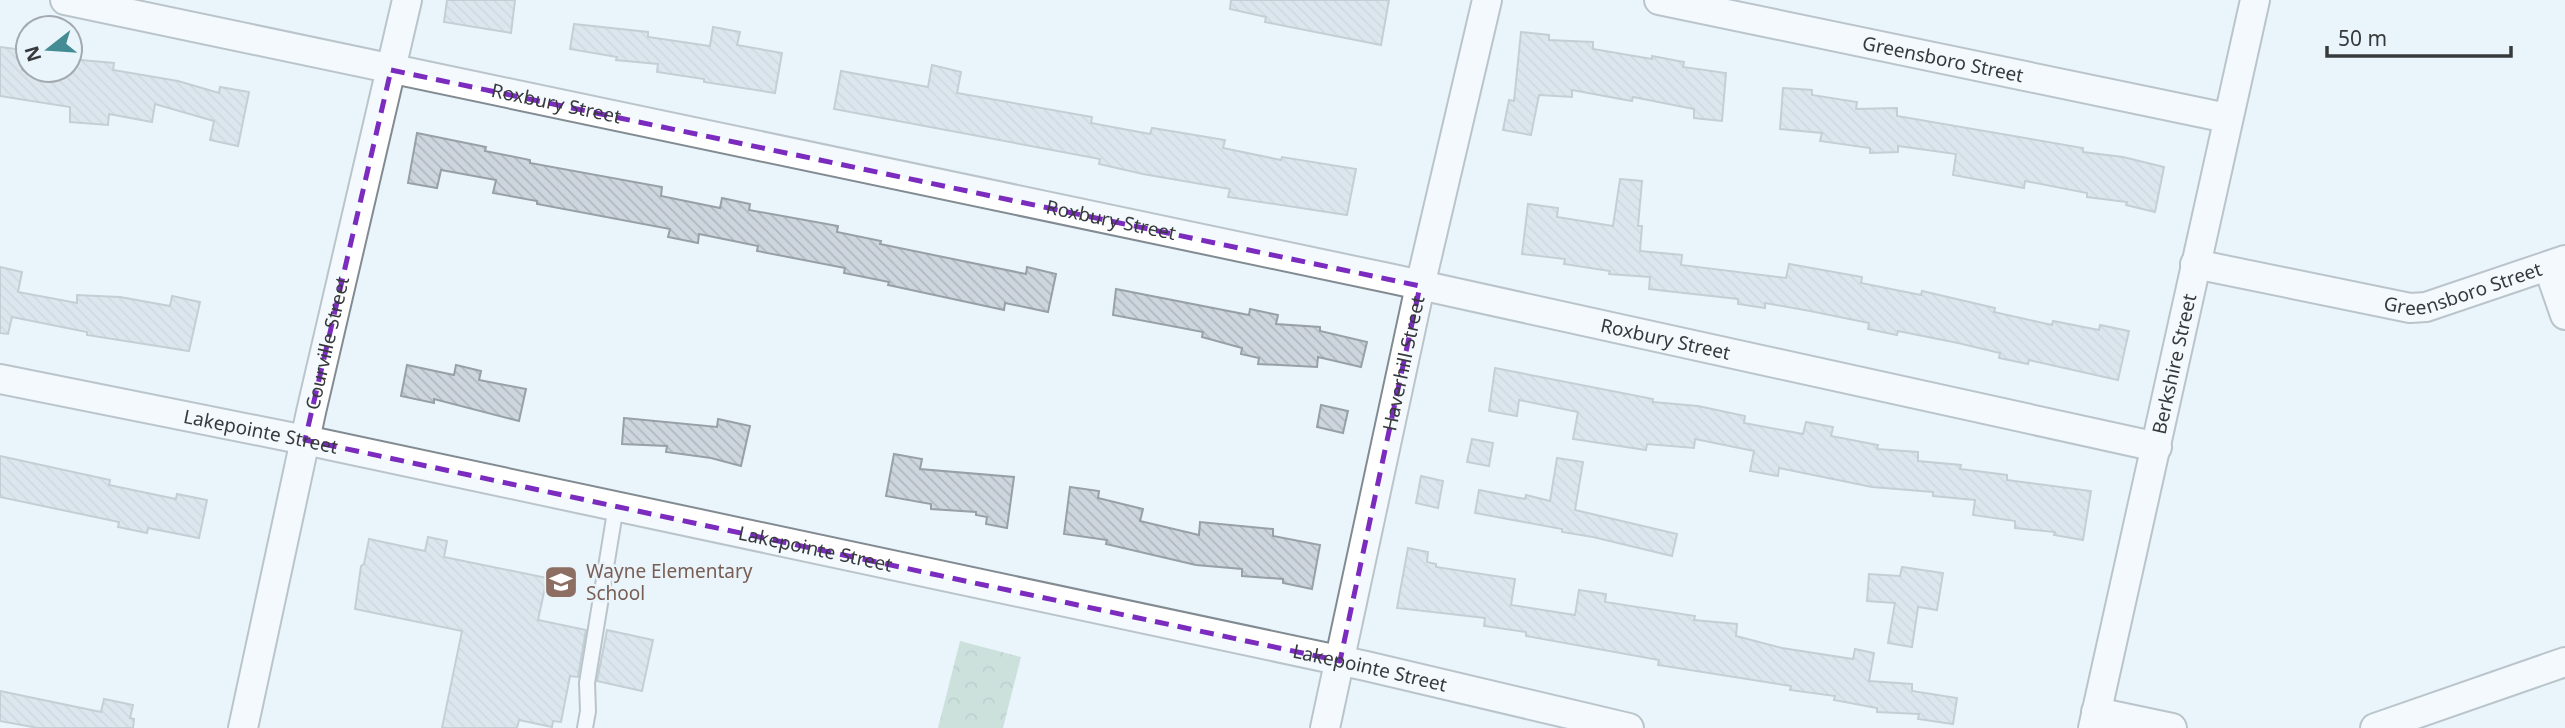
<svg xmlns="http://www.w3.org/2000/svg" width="2565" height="728" viewBox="0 0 2565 728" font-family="'Noto Sans',sans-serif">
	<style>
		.park { fill: url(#park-crowns) }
		.building { fill: url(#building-back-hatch); stroke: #97a0a7; stroke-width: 2 }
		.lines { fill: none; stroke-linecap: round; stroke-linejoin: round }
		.lane-casing { stroke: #828b91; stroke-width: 18 }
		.street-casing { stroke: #828b91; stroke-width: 32 }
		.lane { stroke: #fff; stroke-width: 14 }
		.street { stroke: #fff; stroke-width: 28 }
		.marked { fill: none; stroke: #7b2cbf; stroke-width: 5; stroke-dasharray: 14 9; stroke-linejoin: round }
		.labels { text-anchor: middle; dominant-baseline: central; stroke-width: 5; stroke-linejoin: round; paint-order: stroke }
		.street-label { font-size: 19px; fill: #373a3d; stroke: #eaf4fb }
		.education-label { font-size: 19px; fill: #785e54; stroke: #eaf4fb; text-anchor: start }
	</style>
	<defs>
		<pattern id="park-crowns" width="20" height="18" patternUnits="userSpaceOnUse" patternTransform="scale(1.75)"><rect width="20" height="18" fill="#a9cab7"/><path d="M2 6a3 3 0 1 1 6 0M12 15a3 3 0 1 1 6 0" fill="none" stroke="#8aa596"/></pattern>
		<pattern id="building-back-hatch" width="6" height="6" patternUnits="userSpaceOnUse" patternTransform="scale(1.75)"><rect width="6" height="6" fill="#cdd6de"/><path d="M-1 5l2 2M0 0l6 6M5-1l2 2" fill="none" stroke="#b1b8bf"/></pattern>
	</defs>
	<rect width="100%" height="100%" fill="#eaf4fb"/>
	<path class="park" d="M960,641L1021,657L1003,728H938Z"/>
	<path class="building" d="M447,0H515L511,33L444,22Z
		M1231,0H1389L1381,45L1265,22L1266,17L1230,9Z
		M574,24L648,32V37L710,46L713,27L740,32L737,45L782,53L775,93L704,82V79L657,72L658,64L616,60L617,57L570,49Z
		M1521,32L1549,35V40L1593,42V49L1652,59V56L1684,62L1683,67L1726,73L1722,121L1694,118V109L1633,97L1632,101L1572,90V97L1539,95L1531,135L1503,130L1509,100L1514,101Z
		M0,47L24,50L22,70H70V59L114,63L113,70L178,81L219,93L220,87L249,92L238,146L210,140L214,121L155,104L152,122L109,114L108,125L70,122V107L0,96Z
		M932,65L961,72L957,93L1092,117L1091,123L1150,134L1152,128L1225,140L1223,148L1281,160L1282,157L1356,169L1347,215L1228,197L1230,189L1143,174L1099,164L1100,159L834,109L841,71L928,87Z
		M1783,88L1812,90V95L1857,102L1856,109L1897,108V116L2083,148V152L2123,157L2164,167L2155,212L2126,205L2127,202L2087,197V193L2025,181L2024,188L1953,175L1956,154L1898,146V152L1870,153V148L1820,141L1822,133L1780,129Z
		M417,133L486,147L485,151L530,160V163L662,187L661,196L720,208L722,198L750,204L749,210L838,226L837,232L881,241L880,244L1026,274L1027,267L1056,274L1048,312L1005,303L1004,310L888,285L889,282L844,273L845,268L757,251L758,246L699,234L698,243L668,237L670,229L537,204V201L493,193L496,180L441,170L437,188L408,183Z
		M1620,179L1642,181L1638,226H1642L1640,251L1682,255L1681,265L1786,278L1789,264L1862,277L1861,283L1921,295L1922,291L1995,308L1994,312L2052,325L2053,321L2099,330L2100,325L2129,331L2118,380L2029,360L2028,364L1999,358L2000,353L1958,343L1898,331L1897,335L1868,329L1869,323L1810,311L1765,303V308L1738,304V299L1649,289L1650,277L1609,274L1610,271L1564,264L1565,259L1522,254L1528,204L1558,208L1557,217L1613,226Z
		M0,267L22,272L18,292L77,303V295L120,297L170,306L172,296L200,302L189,351L87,335V332L12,317L8,334L0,333Z
		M1116,289L1249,315L1250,309L1278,315L1276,324L1320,327V331L1367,342L1361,367L1318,357L1317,367L1258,364L1259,358L1241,354L1242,348L1202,337L1203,332L1113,315Z
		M407,365L454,375L456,365L481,371L479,380L526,389L519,421L434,399V403L401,396Z
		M1495,368L1653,399V402L1698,406L1745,416L1744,423L1803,434L1806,422L1833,427L1831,436L1878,445L1877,449L1918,452V461L1961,465L1960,469L2007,475V480L2091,491L2083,540L2054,535L2055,532L2015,528V521L1973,515L1975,500L1933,496V492L1872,487L1779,468L1778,476L1750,471L1754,451L1695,439L1694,448L1647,444L1646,450L1573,439L1578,412L1519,400L1517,416L1489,411Z
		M1321,405L1348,411L1343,433L1317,427Z
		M624,418L717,427L718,419L750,426L741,466L711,458L666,452L667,446L622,444Z
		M1472,439L1493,443L1489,466L1467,462Z
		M894,454L922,459L920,469L1014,477L1007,528L986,524L987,517L976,515V512L931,509V504L886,496Z
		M0,456L110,480L109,485L176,499L177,494L207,500L199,538L148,528L147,533L118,527L119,522L0,497Z
		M1557,458L1583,462L1575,510L1677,534L1672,556L1593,537L1562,532V529L1475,513L1479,490L1525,499L1526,495L1550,501Z
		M1421,476L1443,481L1438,508L1416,503Z
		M1070,487L1099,491L1098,498L1143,509L1140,521L1199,535L1200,522L1273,529V536L1320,545L1312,589L1283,583V579L1242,576V569L1196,565L1106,544L1107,540L1064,534Z
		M428,537L447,541L444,557L547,578L538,620L586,630L578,677L570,676L561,722L553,721L552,727L519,720L517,728H442L462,631L355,609L361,566L364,564L369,539L425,551Z
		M1408,548L1428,552L1427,562L1436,564V567L1515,579L1511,605L1575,615L1579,590L1606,594L1605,602L1695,616L1694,620L1737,624L1736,636L1782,648L1853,659L1855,649L1874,653L1869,681L1912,684V691L1957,698L1953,724L1918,719L1919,714L1877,712V708L1834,700L1835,696L1790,690L1791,686L1658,665L1659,660L1526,636V632L1484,626L1485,618L1397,608Z
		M1902,567L1943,573L1937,610L1918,607L1912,647L1888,643L1895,603L1867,601L1869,574L1900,576Z
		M607,630L653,640L642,691L597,681Z
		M0,691L101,712L104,699L133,705L130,718L134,719L133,728H38L0,721Z"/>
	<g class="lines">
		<g class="lane-casing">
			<path id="lane" d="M585,728L588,711L587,683L616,506"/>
		</g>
		<g class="street-casing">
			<g id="street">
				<path id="s1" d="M65,0L1393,279L2157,447"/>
				<path id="s2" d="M1659,0L2227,118"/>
				<path id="s3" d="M2195,264L2410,308L2426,307L2565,260"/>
				<path d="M2548,266L2565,315"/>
				<path id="s4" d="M0,379L305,440L1366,666L1629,728"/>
				<path d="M2096,712L2172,728"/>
				<path id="s5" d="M243,728L311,412L407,0"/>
				<path id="s6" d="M1325,728L1420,286L1487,0"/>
				<path id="s7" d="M2093,728L2255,0"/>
				<path d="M2375,728L2565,662"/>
			</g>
		</g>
		<use href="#lane" class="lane"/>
		<use href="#street" class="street"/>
	</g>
	<path d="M0 0H2565V728H0ZM391,70L1420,286L1340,661L305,440Z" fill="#eaf4fb" fill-opacity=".55" fill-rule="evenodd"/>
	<path class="marked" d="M391,70L1420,286L1340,661L305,440Z"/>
	<defs>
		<g id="school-square" transform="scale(1.75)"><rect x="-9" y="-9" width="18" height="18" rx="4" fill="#8d6e63" stroke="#eaf4fb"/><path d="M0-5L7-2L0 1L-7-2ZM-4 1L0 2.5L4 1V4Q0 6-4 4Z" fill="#fff"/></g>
	</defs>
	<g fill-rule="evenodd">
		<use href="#school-square" x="561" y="582"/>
	</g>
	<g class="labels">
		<g class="street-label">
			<text stroke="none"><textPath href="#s2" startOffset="290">Greensboro Street</textPath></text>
			<text stroke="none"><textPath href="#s1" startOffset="502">Roxbury Street</textPath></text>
			<text stroke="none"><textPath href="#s1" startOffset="1069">Roxbury Street</textPath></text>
			<text stroke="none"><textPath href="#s3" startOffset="275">Greensboro Street</textPath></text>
			<text stroke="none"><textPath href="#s1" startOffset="1636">Roxbury Street</textPath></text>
			<text stroke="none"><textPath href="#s5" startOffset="394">Courville Street</textPath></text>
			<text stroke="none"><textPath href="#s6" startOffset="373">Haverhill Street</textPath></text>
			<text stroke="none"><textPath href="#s7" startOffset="373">Berkshire Street</textPath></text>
			<text stroke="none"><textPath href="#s4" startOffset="266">Lakepointe Street</textPath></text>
			<text stroke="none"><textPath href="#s4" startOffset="833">Lakepointe Street</textPath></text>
			<text stroke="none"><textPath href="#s4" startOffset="1400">Lakepointe Street</textPath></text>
		</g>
		<g class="education-label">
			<text x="586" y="571">Wayne Elementary<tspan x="586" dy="22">School</tspan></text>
		</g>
	</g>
	<g transform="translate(49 49) rotate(253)"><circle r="33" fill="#eaf4fb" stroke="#a2aaaf" stroke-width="2"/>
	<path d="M0-5L12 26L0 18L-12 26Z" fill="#448c93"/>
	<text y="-10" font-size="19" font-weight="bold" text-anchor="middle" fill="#373a3d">N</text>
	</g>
	<path d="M2327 46v10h184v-10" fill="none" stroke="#373a3d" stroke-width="3.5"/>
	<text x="2338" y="46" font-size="21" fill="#373a3d" stroke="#eaf4fb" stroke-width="5" paint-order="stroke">50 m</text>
</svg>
